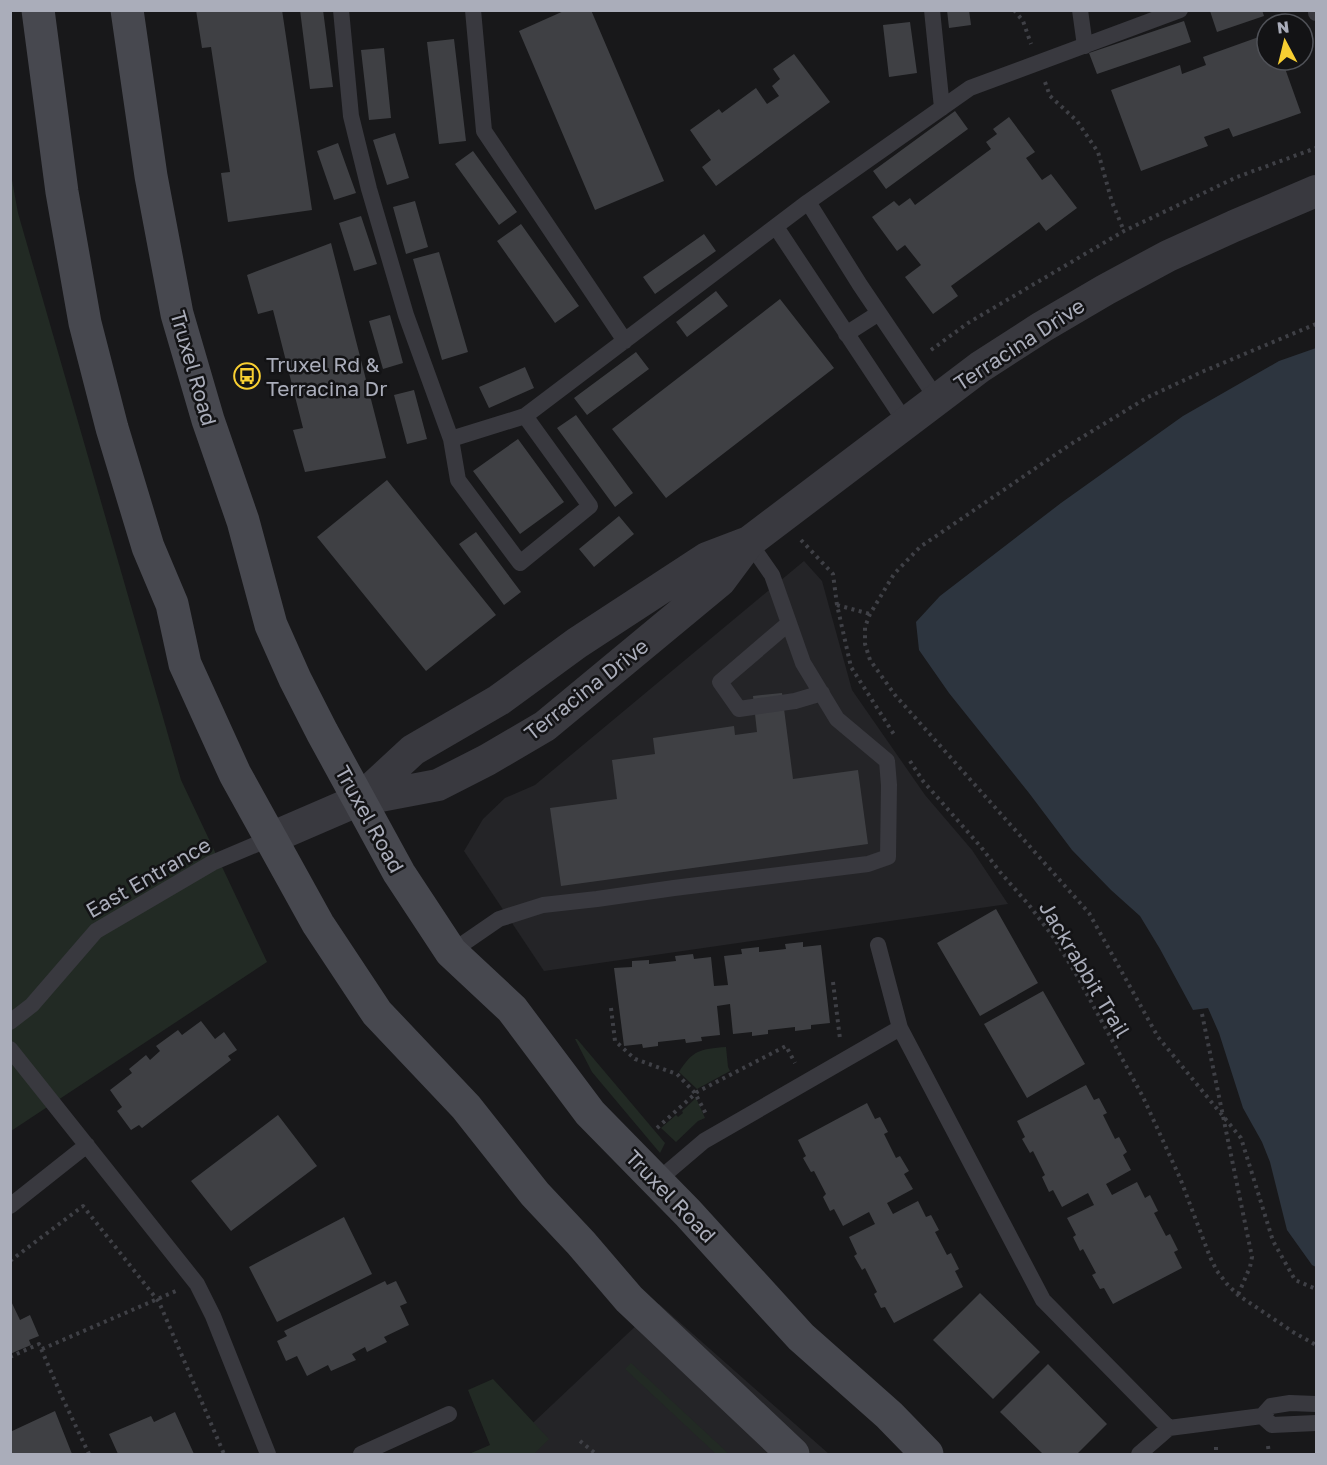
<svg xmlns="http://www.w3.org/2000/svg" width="1327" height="1465" viewBox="0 0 1327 1465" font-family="'Golos Text',sans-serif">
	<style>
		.built { fill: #242427 }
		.green { fill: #222a24 }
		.water { fill: #2d353f }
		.building { fill: #3f4044 }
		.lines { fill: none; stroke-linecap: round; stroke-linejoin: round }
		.path { stroke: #3f4046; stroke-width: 4; stroke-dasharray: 3 4.5; stroke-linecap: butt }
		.service { stroke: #39393f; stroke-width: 16 }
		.minor { stroke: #39393f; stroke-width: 32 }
		.secondary { stroke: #47484f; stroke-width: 33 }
		.labels { text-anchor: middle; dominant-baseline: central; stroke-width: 5; stroke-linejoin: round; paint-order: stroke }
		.street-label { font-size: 21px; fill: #aaadba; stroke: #131315 }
		.poi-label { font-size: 21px; fill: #aaadba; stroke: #131315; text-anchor: start }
	</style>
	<rect width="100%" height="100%" fill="#18181a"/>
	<path class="built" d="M804,561L822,581L852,690L925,795L972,850L1008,904L544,971L464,851L483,819L505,798L535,785Z
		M659,1304L829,1454H500Z"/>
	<path class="green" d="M10,169L18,213L181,780L267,962L11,1131Z
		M575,1039H577L665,1143L660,1153L592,1072Z
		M726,1047L728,1067L730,1071L697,1089L679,1072C693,1050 700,1049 726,1047Z
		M696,1098L705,1118L698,1121L676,1142L661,1128L676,1115L678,1117L683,1113L682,1111Z
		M631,1363L729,1454H716L625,1369Z
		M493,1379L549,1439L534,1454H469L490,1445L468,1390Z"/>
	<path class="water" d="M1316,348V1267L1312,1265L1287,1230L1270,1162L1262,1142L1243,1108L1219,1033L1208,1008L1193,1010L1160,949L1140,916L1111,890L1072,850L1029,793L949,693L919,650L916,622L940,596L1061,503L1183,416L1279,361Z"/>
	<path class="building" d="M196,10H282L312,210L228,222L221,173L230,172L211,47L202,48Z
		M300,10H323L333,87L310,89Z
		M566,10H591L664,181L595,210L519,31Z
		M947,10H969L971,25L949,28Z
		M1212,10H1262L1264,16L1217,32L1210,11Z
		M1184,21L1191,42L1097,74L1089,53Z
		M910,22L917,73L889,77L883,25Z
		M1267,34V60H1282L1301,113L1233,137L1229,128L1204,137L1208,146L1141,171L1111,90L1180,65L1182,74L1206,65L1203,57Z
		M454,39L466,141L439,144L427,42Z
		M384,48L391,118L369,120L361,50Z
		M794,54L830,102L716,186L702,167L711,160L690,130L719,109L722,113L756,88L767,104L779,96L772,86L780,79L773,69Z
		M955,111L968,129L886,189L873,171Z
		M1009,117L1035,152L1026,158L1042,180L1051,174L1077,208L1046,231L1039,222L951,286L958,296L933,314L905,277L921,265L905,245L897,251L872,217L894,201L899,206L910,198L915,205L991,149L986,142L997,134L993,129Z
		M395,133L409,178L387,185L373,140Z
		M338,143L356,193L334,200L317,151Z
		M473,151L517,212L499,225L455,164Z
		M415,201L428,247L406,254L393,207Z
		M361,216L377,264L354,271L339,223Z
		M521,224L579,306L555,323L497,241Z
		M704,234L716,251L655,294L643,277Z
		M331,243L386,458L305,472L293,430L303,428L273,310L258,314L247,275Z
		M439,252L468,352L442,360L413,259Z
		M716,291L728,306L687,337L676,322Z
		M780,299L834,368L666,498L612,429Z
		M390,315L403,363L383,369L369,321Z
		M636,352L649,369L587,415L574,398Z
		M525,367L534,388L489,408L479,387Z
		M414,390L427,439L407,444L394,395Z
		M576,415L633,493L615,507L557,428Z
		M518,439L564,502L520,534L473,471Z
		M387,480L496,615L426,671L317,537Z
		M619,516L634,534L594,567L579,549Z
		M476,532L521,592L504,605L459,544Z
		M782,693L793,779L858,770L868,844L561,886L550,808L617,799L612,760L655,754L653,738L734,726L735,735L757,732L753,696Z
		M996,909L1038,983L980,1016L937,943Z
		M803,942V947L821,945L830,1023L811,1025V1029L795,1031V1027L768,1030V1034L752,1036V1032L733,1034L730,1004L717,1006L720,1035L701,1037L702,1041L686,1043L685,1039L658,1042V1046L643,1048L642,1044L624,1046L614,968L632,967V961L649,960V964L676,961L675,956L693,954L694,959L711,957L714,986L728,985L724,956L742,954L741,949L759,947V952L786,949L785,944Z
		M1043,991L1085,1064L1027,1098L984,1024Z
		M201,1021L215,1039L224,1032L237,1050L228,1056L231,1060L142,1128L139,1125L131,1130L117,1111L122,1107L110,1090L132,1073L129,1069L146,1055L150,1060L160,1051L156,1046L178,1030L182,1035Z
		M1086,1085L1094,1100L1099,1098L1107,1113L1103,1115L1115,1139L1119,1137L1127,1152L1123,1155L1131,1170L1106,1184L1112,1195L1137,1182L1145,1198L1150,1195L1158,1211L1154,1213L1166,1236L1170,1234L1178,1250L1174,1252L1182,1268L1113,1304L1104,1288L1100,1289L1092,1275L1096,1273L1083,1249L1080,1251L1073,1237L1076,1235L1067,1218L1094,1205L1088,1193L1062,1207L1053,1190L1049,1192L1042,1177L1045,1175L1033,1151L1030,1153L1022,1139L1025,1137L1017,1121Z
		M867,1103L875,1119L880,1117L888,1132L884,1134L896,1158L900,1156L909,1171L904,1174L913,1189L887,1203L893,1214L918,1201L926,1217L931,1215L939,1230L935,1232L947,1255L951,1253L959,1269L955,1271L963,1287L894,1323L885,1307L881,1308L874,1294L877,1292L865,1268L862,1270L854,1256L857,1254L849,1237L875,1224L869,1212L843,1226L834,1209L830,1211L823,1197L826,1194L814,1171L811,1172L803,1158L806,1156L798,1140Z
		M278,1115L317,1166L231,1231L191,1181Z
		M344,1217L372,1274L277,1322L249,1267Z
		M385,1281L387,1285L396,1281L407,1303L400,1306L409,1325L384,1337L387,1342L367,1352L365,1347L352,1354L356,1360L331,1371L328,1365L307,1376L297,1356L286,1361L277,1341L287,1336L284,1331Z
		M980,1293L1040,1352L993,1399L933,1340Z
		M10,1299L20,1320L30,1315L39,1336L29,1340L31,1345L10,1354Z
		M1048,1364L1107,1424L1077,1454H1043L1000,1412Z
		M55,1411L72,1454H10V1432Z
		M175,1412L194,1454H118L109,1434L151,1416L154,1422Z"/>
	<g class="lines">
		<path class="path" d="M1014,10L1023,21L1031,44
			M1045,82L1050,96L1077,121L1098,152L1112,202L1124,231
			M1316,324L1204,371L1148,397L1071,444L920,547L894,574L870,614L865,627V644L870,660L895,695L1089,913L1158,1037L1241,1138L1273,1241L1295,1280L1316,1289
			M931,350L968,323L1124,231L1237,177L1316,148
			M801,540L833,574L837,605L851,667L895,736
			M837,605L870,614
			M910,761L923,781L981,847L1000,872L1029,905L1054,938L1076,974L1143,1097L1180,1178L1210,1257L1217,1271L1227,1284L1238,1295L1293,1332L1316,1345
			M833,982L840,1039
			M611,1008L615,1041L635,1059L677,1074L695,1093L706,1114
			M1202,1014L1252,1257L1250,1267L1238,1295
			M657,1128L697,1092L786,1046L795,1063
			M10,1261L83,1206L159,1302L224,1454
			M42,1349L176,1291
			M10,1357L39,1344L62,1397L89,1454
			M580,1441L596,1454
			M1268,1446L1269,1454
			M1216,1447V1454"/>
		<path class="service" d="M341,10L351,116L369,189L406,315L451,439L458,480L520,563L590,506L525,416
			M473,10L484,131L625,341
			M932,10L942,108
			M1080,10L1085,46
			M1316,10V13
			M808,202L860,285L937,399
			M776,227L906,423
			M846,334L879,313
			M451,439L525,416L808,202L970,88L1180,10
			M789,623L720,682L739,709L795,701L822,693
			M878,945L900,1028L1043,1300L1169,1428L1262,1416L1271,1406L1290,1403L1316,1404
			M451,952L499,919L543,905L597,899L674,888L868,864L888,857L889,785L887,761L837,719L803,663L772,575L749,542
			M10,1022L32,1005L96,931L212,863L271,838
			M10,1049L197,1284L213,1316L268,1454
			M657,1181L704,1141L900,1028
			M10,1206L87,1145
			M1262,1416L1272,1425L1316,1423
			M361,1454L449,1414
			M1139,1454L1169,1428"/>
		<path class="minor" d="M359,800L413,750L499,700L577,643L707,558L749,542L980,367L1042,327L1105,290L1168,256L1234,226L1316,191
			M271,838L359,800L438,785L487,760L545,726L720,581L749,542"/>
		<path class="secondary" d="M38,10L62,192L85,323L112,428L148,547L172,604L185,664L235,774L318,924L377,1013L466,1107L535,1194L581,1243L629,1299L793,1454
			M127,10L151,176L177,314L208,420L243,521L271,625L295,679L322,732L399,873L451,952L512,1009L590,1113L688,1213L801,1337L889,1415L927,1454"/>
	</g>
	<defs>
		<g id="bus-ring" transform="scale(1.35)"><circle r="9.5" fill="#131315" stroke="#f8cf32" stroke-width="1.5"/><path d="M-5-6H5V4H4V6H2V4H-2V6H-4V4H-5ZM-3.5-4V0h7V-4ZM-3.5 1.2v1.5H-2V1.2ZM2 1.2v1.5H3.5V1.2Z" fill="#f8cf32"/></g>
	</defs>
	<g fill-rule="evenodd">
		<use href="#bus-ring" x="247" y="376"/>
	</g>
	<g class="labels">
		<g class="street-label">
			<text transform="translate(1019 344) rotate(-33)">Terracina Drive</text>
			<text transform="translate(194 368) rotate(74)">Truxel Road</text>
			<text transform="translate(586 689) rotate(-38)">Terracina Drive</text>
			<text transform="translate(370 819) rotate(61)">Truxel Road</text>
			<text transform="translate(148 877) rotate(-30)">East Entrance</text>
			<text transform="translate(1085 969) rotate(59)">Jackrabbit Trail</text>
			<text transform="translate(671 1196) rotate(46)">Truxel Road</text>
		</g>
		<g class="poi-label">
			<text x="266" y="364">Truxel Rd &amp;<tspan x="266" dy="24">Terracina Dr</tspan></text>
		</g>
	</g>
	<rect width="1327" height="1465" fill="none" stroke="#aaadba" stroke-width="24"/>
	<g transform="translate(1285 42) rotate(353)"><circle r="28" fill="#131315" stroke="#4f5157" stroke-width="1.5"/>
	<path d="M0-4.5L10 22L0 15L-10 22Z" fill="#f8cf32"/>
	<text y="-9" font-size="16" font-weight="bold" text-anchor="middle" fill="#aaadba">N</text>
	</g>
</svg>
